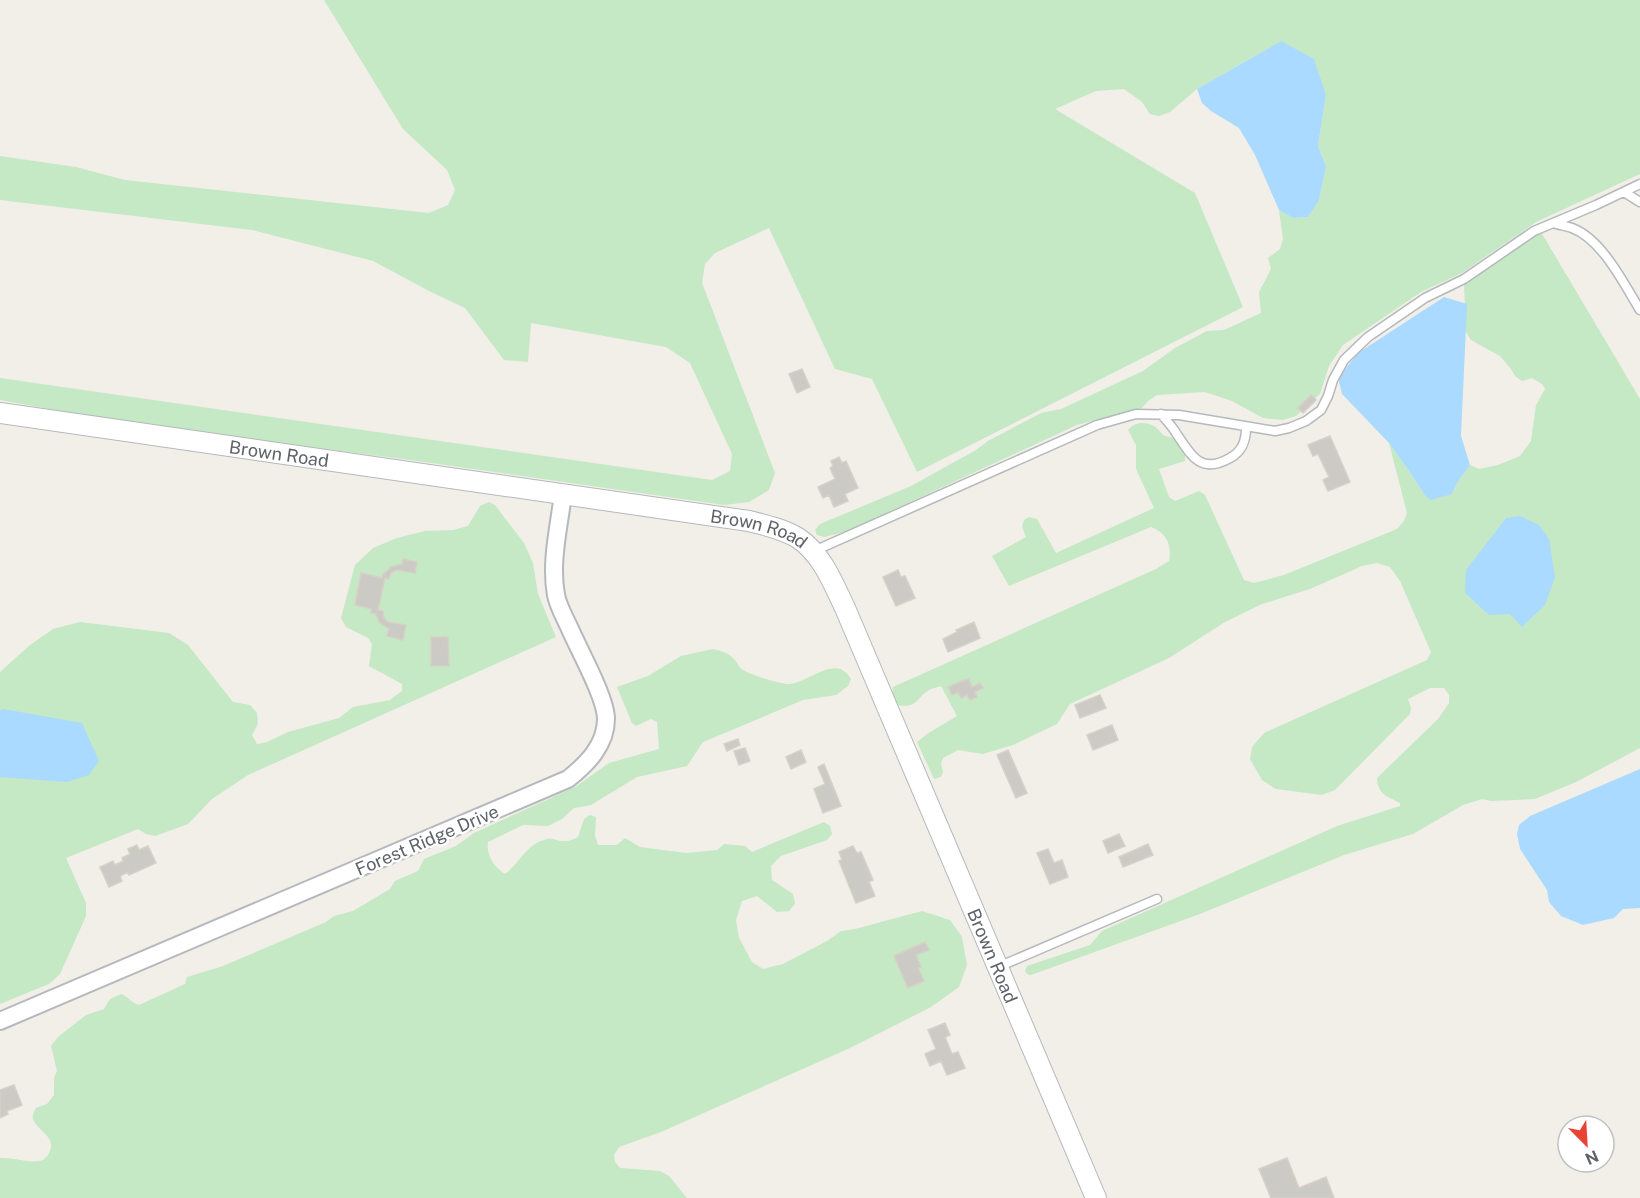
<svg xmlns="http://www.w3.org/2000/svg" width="1640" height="1198" viewBox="0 0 1640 1198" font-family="'Public Sans',sans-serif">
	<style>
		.green { fill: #c5e8c5 }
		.water { fill: #aadaff }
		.building { fill: #cccac5; stroke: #d6d1c6; stroke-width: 1.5 }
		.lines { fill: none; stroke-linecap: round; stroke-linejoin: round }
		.service-casing { stroke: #b5b8bc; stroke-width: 11 }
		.minor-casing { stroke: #b5b8bc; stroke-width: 20 }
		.tertiary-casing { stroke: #b5b8bc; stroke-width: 22 }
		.service { stroke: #fff; stroke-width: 8 }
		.minor { stroke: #fff; stroke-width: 16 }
		.tertiary { stroke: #fff; stroke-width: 20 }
		.labels { text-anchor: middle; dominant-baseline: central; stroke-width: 5; stroke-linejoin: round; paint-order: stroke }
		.street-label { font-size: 18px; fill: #5f6368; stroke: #fff }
	</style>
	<rect width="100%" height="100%" fill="#f1efe8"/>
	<path class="green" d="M324,0H1640V174L1536,222L1462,273L1421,292L1343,345L1329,366L1320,394L1296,416L1283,420L1263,418L1232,401L1205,392L1157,395L1148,401L1142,408L1077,425L845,532L824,537L817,535L815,530L820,524L911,486L976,450L988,441L1041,413L1061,409L1143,371L1175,348L1207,331L1224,330L1261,313L1259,292L1271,269L1268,258L1280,249L1283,239L1279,210L1293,218L1308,217L1319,199L1326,166L1318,146L1326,95L1281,41L1197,89L1170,112L1159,116L1150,114L1142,102L1124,89L1096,91L1055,109L1195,193L1243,307L917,472L872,379L835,369L769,228L715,253L705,264L702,283L775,473L769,490L749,502L724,505L403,459L138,425L0,400V378L712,480L730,471L732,454L690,363L666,347L531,323L528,362L504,360L465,308L431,292L373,261L252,230L0,200V156L76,167L125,180L429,213L448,205L455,190L447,170L403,129Z
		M1541,232L1640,399V748L1576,782L1535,799L1491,801L1482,799L1463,805L1413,834L1344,855L1200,914L1031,975L1027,974L1025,971L1027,966L1090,945L1102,931L1337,826L1400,806V803C1387,796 1378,795 1377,778L1438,719L1449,703V695L1444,688H1430L1408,699L1411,708L1410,714L1335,790L1322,795L1276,789L1262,780L1250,759L1252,747L1264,733L1427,660L1431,652L1400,581L1390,567L1377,563L1362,566L1310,589L1262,604L1225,622L1169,658L1070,704L1057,724L1013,745L983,754L958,750L943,758L941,763L943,772L941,777L934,779L917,742L927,734L957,716L941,686C938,687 934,688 931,689C915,697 920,709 896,705L892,697L893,687L1156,569L1169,561C1172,545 1167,533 1151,527L1009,586L992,556L1026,537L1022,527L1024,520L1029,517L1037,519L1056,553L1154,508L1136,469V445L1128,430C1134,422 1145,421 1154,426C1158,428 1161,434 1165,436C1168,437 1171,437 1174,438L1185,455V461L1159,469L1169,497L1175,501L1199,491L1205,495L1244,580L1254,583L1284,575L1397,529L1404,521L1407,513L1389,443L1409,471L1424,494H1452L1457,483L1470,465L1479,469L1498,465L1520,456L1531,441L1536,405L1545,389L1542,384L1532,378L1522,381L1515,376L1511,369L1500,356L1471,340L1466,332L1464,284L1521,244Z
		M489,502L495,505L524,543L533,563L538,594L556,637L248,775L212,799L188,824L155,836L146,834L138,829L66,858L86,903V916L60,974L49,984L0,1004V672L30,645L53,629L80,622L169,633L188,645L233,702L250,705L257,713L258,724L252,735L257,744L267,742L288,732L339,718L353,707L390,700L402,691V684L369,666L372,644L368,638L346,627L341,618L355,565L373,548L397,538L425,531L453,530L468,526L480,506Z
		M713,649C721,651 729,653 734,659C737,662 739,668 743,670C748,674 781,684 788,684C808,684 836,652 851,679L848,686L836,695L803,700L703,742L687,766L637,777L591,805L574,808L562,819L548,826L523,825L488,842C486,855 494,867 505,874C518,865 526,846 541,841C554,836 553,841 564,841C568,842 574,839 578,837L584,819L590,815L596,817L595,836L598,845H617L625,838L640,847L686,853L717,850L724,844L745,846L752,852L824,822L830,826L832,834L827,840L781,856L771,866L772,880L793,894L795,904L789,911L777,912L757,896L742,901L736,920L739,938L752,962L763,969L783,964L827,941L841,931L855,929L922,911L950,920L962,937L967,965L959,987L931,1007L850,1048L661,1132L619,1147L614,1155L615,1162L620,1168L660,1171L669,1176L687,1198H0V1158C12,1157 30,1163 39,1161C43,1161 47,1157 49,1153C57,1137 40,1133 34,1121C31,1116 34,1112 36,1108L47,1104L54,1095V1078L57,1071L51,1046L58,1037L86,1015L104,1009L110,999L121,994C129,997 131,1003 139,1005L185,984L187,977L223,966L326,922L334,916L353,911L390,889L395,881L418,871L424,859L456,846L474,833L575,787L609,763L659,749L657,722L651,719L636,726L632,723L617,687L648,676L681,656Z"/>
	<path class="water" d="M1281,41L1314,59L1326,95L1318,146L1326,166L1319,200L1308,217L1293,218L1279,210L1255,155L1239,128L1211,111L1202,103L1197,89Z
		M1444,297L1467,304L1461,436L1470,465L1457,483L1452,494L1430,500L1424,494L1409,471L1389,443L1342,394L1338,378L1358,353Z
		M1520,516L1539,525L1549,539L1555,577L1545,605L1522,627L1510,614L1489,615L1465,593L1466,570L1506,518Z
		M3,709L82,723L99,761L89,775L67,782L0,777V711Z
		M1640,769V908L1623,909L1614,918L1583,925L1561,916L1549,902L1547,890L1520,849L1517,834L1519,825L1530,816Z"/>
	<path class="building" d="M802,369L810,387L797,393L789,374Z
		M1311,395L1316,400L1303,413L1298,408Z
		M1330,436L1350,482L1328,491L1323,480L1329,477L1318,454L1313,456L1308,445Z
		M839,457L842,463L846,461L858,488L845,494L848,501L834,507L829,495L823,498L818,487L835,479L830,468L833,466L831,461Z
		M403,559L417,562L415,573L397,570L391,573L389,579L385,578L378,610L383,611L384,618L388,622L406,625L403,640L387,636L389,629L379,622L376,614L371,613L372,609L355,605L361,573L382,578L383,575L391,567L402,564Z
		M898,570L901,577L905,576L915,598L896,606L883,577Z
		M974,622L980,638L948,652L943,639L957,632L956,630Z
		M431,637H448L449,666H431Z
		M969,679L972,687L980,683L983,688L975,692L977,697L970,700L967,695L961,698L958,692L952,695L948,687L964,680V681Z
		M1100,695L1106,708L1080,718L1075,705Z
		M1112,725L1118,740L1093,750L1087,735Z
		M738,739L740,745L727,751L724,744Z
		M745,748L750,761L739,765L734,751Z
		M801,750L806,762L791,769L786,757Z
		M1008,750L1027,793L1016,798L997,755Z
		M824,764L841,806L823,813L814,789L825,784L818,767Z
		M1119,834L1125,846L1108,853L1103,841Z
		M1148,844L1153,855L1123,867L1119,857Z
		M137,845L139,850L148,846L156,863L129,875L128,872L120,876L122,881L109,887L100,867L113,861L115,865L123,861L122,858L130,854L128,849Z
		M853,846L857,853L861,852L873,880L869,882L875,896L856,903L839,861L842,860L839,852Z
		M1048,849L1054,863L1062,860L1068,877L1050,884L1037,853Z
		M925,942L929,950L916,955L921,967L918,968L924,981L908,988L894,956Z
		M945,1023L950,1035L945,1037L952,1054L958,1052L965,1068L947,1075L941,1061L930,1066L925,1054L936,1049L928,1030Z
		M14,1085L22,1105L7,1111L8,1114L0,1118V1090Z
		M1287,1158L1299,1188L1326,1177L1334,1198H1271L1259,1169Z"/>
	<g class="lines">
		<g class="service-casing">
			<path id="service" d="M1624,192L1640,202
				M1553,223C1559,225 1566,226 1572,228C1602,239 1624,284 1640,310
				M1161,414C1166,420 1172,426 1176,433C1191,455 1200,475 1230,458C1243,451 1246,440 1246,427
				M814,551L1097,425L1136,414L1179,415L1275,431L1289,428L1306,421L1321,410L1328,396L1333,380L1344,360L1368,337L1425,298L1464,279L1534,231L1596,205L1640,184
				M998,967L1157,899"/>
		</g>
		<g class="minor-casing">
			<path id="minor" d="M0,1021L568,779C587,764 606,745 606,719C606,698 579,650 570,629C565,618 558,606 556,595C550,562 559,527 563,494"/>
		</g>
		<g class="tertiary-casing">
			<g id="tertiary">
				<path id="s1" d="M0,413L749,521C765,525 783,529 798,538C822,554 833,583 845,608L1096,1198"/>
			</g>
		</g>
		<use href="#service" class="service"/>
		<use href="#minor" class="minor"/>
		<use href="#tertiary" class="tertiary"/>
	</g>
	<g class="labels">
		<g class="street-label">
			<text stroke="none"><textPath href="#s1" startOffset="282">Brown Road</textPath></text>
			<text stroke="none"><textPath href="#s1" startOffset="768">Brown Road</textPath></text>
			<text transform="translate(427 840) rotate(-23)">Forest Ridge Drive</text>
			<text stroke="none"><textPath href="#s1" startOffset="1272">Brown Road</textPath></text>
		</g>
	</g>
	<g transform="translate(1586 1144) rotate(156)"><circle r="28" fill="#ffffff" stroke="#bfc1c3" stroke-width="1.5"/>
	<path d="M0-4.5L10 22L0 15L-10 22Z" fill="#ea4335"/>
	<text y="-9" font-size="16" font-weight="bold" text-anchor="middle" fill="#5f6368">N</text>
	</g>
</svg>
